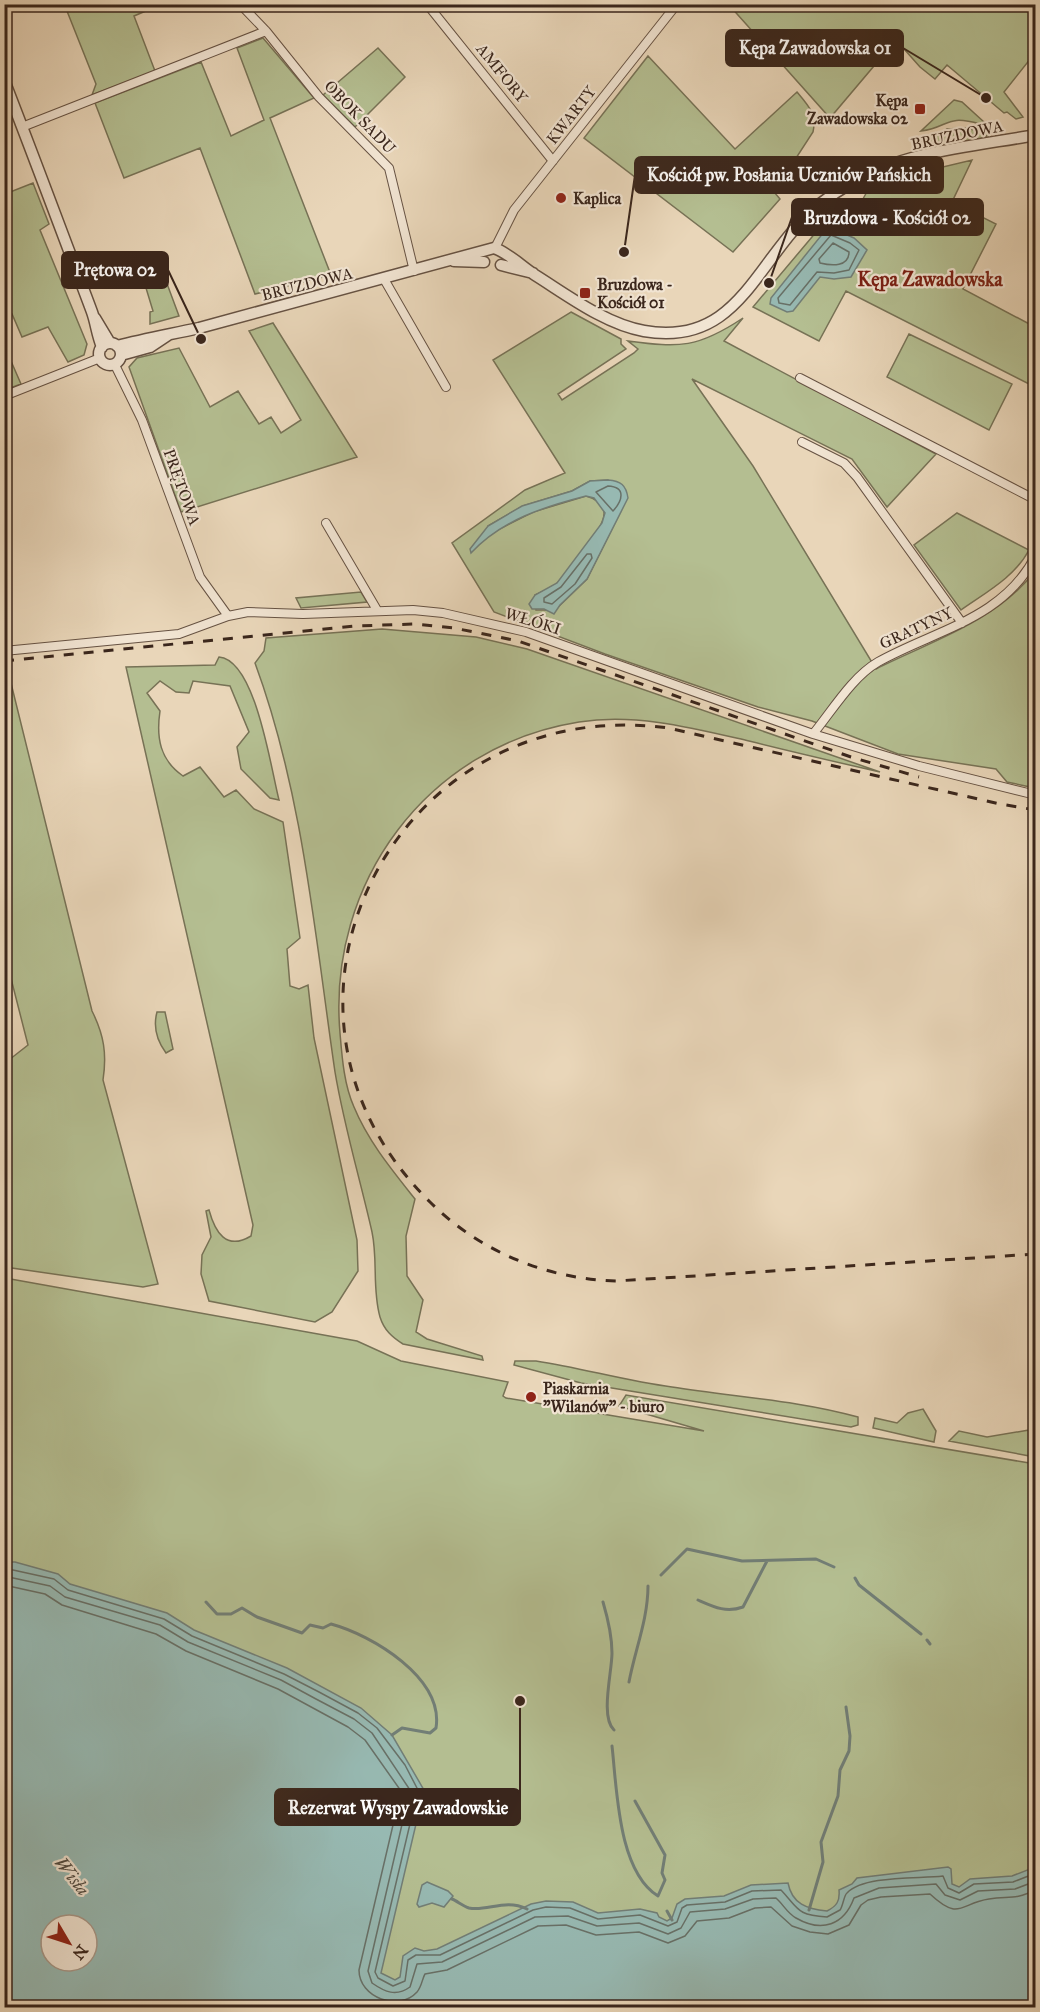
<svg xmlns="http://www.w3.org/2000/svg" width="1040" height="2012" viewBox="0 0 1040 2012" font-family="'IM FELL Great Primer',serif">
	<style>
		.green { fill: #b4be91; stroke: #777256; stroke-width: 1.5; fill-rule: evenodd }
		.water { fill: #97b9b2; stroke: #727e76; stroke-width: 1.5; fill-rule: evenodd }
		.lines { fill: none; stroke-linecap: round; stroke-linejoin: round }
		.shore { stroke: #687067; stroke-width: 1.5 }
		.stream { stroke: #727e76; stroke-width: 3 }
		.minor-casing { stroke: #665243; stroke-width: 10 }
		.tertiary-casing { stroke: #665243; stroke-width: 13 }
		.minor { stroke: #f1e4d2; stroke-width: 8 }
		.tertiary { stroke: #f1e4d2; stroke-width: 10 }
		.rail { stroke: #3a261c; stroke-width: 3; stroke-dasharray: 10 10; stroke-linecap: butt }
		.poi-dot { fill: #8f2418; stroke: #f1e4d2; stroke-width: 2 }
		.labels { text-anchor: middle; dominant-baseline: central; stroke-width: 4.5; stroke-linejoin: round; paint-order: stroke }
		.street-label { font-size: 16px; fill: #3a261c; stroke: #f1e4d2 }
		.poi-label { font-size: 16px; font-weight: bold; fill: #3a261c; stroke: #f1e4d2; text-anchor: start }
		.water-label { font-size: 18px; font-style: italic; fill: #514b42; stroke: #f1e4d2 }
		.quarter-label { font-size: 20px; font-weight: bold; fill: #7a1f14; stroke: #f1e4d2 }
		.leader { fill: none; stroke: #3a261c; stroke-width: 2 }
		.callout-dot { fill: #3a261c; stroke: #f1e4d2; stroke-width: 2 }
		.callout { fill: #3a261c; stroke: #3a261c; stroke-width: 2 }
		.callout-label { font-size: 18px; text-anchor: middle; font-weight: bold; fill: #fff }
	</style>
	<rect width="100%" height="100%" fill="#e9d6b9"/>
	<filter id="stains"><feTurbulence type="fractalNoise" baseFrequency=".00333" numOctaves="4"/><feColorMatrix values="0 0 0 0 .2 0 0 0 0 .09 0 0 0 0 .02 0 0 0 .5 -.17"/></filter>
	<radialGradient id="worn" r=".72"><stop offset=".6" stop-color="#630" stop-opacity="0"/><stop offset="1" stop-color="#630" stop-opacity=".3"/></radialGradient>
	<path class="green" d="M68,4L160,5L134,16L155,71L92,95L96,84L65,6Z
		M923,4L929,11L936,5H1035V53L1004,92L1023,117L1016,119L1007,112L1004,113L947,65L935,79L920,67L896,40L830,118L729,5Z
		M263,38L314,98L270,118L331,275L255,294L200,148L124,178L95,103L201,62L231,136L264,120L237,48Z
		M378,48L405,77L355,127L323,95Z
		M648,56L735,149L797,92C808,105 817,114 813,132L774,192L780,199L733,252L584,138Z
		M954,100L962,102L984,122L980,124C945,114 950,127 921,131Z
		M965,128L989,133L983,140L929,150L920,143L947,129Z
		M972,160L952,202L996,224L963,289L1035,327V387L846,291L819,341L753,307L828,218L847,227L868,190L905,176Z
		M33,183L49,224L40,230L87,344L84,355L68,362L48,327L22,337L12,314L5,316V194Z
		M166,281L179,316L150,324V312L153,311L146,288Z
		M571,312L621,339V344L626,349L558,394L562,400L634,353L638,349L628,341C680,348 698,348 743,318L724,341L936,454L887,507L852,459L692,379L753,466L876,669C931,641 996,622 1035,571V788L1007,782L996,769L898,754L812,721L758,707L605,654L494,612L452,543L525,490L565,473L493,360ZM608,480L621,511L587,579L555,610H536L535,595C543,592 549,589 556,584C567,574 604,529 604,514C605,504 594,498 586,496L533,512L488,535V526L523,506L572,491L590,481Z
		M273,323L357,457L181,512L129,367L137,358L179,348L210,407L238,391L259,424L271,417L281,433L301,420L249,331Z
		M909,334L1012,384L989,430L887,377Z
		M4,345L21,384L5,390H4Z
		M957,513L1029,550C1015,577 985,593 961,610L914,545Z
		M361,592L367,602L301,608L296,598Z
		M382,629L476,637L527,649L880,772C836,762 793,752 749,741C693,728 636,713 579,722C427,746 327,883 340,1033C342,1057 344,1085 354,1107C368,1141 392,1170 415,1199L406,1236L407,1276L423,1300L416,1332L427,1339L482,1356L483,1360L403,1344C392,1337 384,1330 380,1317C372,1289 378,1260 372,1232C360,1179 344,1126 335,1072C315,936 303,793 255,663L264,651L266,638Z
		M219,657C256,660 271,770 279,800L270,798L241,769L237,747L249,732L230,686L193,681L189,693L176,692L160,681L147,693L160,711C156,738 160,760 183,776L200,767L224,797L236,790L254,809L283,822L300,938L287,949L290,986L299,989L308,985L314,1038L357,1240L358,1271L332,1312L315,1322L209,1301L201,1274L202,1255L211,1237L206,1211L209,1210C215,1232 226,1251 251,1236L253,1225L126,667L215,665Z
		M5,675H9L92,1011C104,1035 107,1054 103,1080L158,1284L143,1287L5,1267V1063L28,1045L5,955Z
		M157,1012H165L173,1049L166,1053C157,1041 153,1027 157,1012Z
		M5,1278L357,1341L401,1361L508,1382L503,1396L506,1398L704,1431L619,1406L626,1395L1035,1464V1916L922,1951L5,2007ZM51,1925H87V1961H51Z
		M515,1361H536C582,1368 626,1381 672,1387C734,1397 797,1400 858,1417V1425L851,1427L581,1383L514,1365Z
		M923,1409L936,1431L934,1442L873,1428L875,1418L897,1423L908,1413Z
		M1035,1429V1457L949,1441L959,1431L987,1437Z"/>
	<path class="water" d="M831,228L854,238L867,250L851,277L834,279L820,277L793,311L787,312L770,304L771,298L824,232Z
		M608,480C621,481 626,485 628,498L587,579L560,605L554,614L544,609H532L529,604L535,595L557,583L602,523L605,513L594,498L586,496C543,507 502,520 471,553L470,549L488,526L522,506L572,491L590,481Z
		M5,1562H15L58,1574L70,1584L167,1613L194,1630L287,1668L361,1708L392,1735L424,1790L381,1973L395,1980L400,1977L403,1956L415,1948L424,1951L437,1949L531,1904L546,1901L573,1902L598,1913L640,1909L657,1913L659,1917L667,1921L672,1918L677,1904L685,1899L724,1896L751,1885L788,1883C792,1904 807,1909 827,1911C837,1906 840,1901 839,1890L852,1884L857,1878L948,1867L951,1869L952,1884L959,1887L970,1879L1012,1876L1035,1867V2007H5ZM51,1925H87V1961H51Z
		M427,1882L448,1891L453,1896L444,1907L432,1903L419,1907L417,1904L422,1885Z"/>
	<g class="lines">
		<path class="shore" d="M831,235L850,243L859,250L849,270L834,273L817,272L790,305L779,303L778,298Z
			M833,243L849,252C849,267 832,266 820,263L819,259Z
			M608,486C627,487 622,501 613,511L596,492Z
			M587,554H591L592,558L575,584L552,604L544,602V598L561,587Z
			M4,1568L54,1579L68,1590L164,1619L192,1636L284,1674L319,1692L358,1713L377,1728L405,1765L418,1790L375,1972L378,1978L393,1986L405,1981L408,1960L416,1955H440L533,1910L546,1907L570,1908L598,1919L640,1915L668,1926L677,1922L682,1908L687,1905L725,1902L752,1891L781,1890C799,1909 796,1915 827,1917L840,1910C843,1906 844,1895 847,1893C864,1875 919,1879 943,1876L948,1888L959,1893L974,1884L1013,1882L1036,1873
			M4,1576L50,1586L65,1597L160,1625L188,1642L281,1680L316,1699L354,1719L372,1733L410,1790L368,1971L372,1983C385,1992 396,1997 410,1987L417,1964L442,1962L535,1917L568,1916L597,1926L639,1923L668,1934L681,1928L690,1912L725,1909L753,1899L776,1898C783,1904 787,1913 796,1918C822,1933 844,1925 854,1898L879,1888L936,1884L945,1895L960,1900L978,1891L1015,1889L1036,1881
			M4,1585L45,1594L62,1605L156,1634L186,1651L278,1689L348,1727L365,1740L401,1791L359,1970C359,1998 399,2012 417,1992C422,1986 422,1979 425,1974L447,1970L538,1926L566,1925L596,1935L639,1932L668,1943L685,1936L697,1921L729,1918L755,1908L771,1907L792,1926L810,1932L828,1934L849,1925L861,1905L868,1900L881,1897L930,1894C960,1922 960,1903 989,1899C1010,1896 1014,1900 1036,1890"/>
		<path class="stream" d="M661,1575L687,1549L742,1561L816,1559L834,1567
			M855,1578L859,1585L921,1634
			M698,1600C714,1607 726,1613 743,1607L767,1561
			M206,1602L217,1614H231L242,1608L257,1617L302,1633L310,1625L323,1628L331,1624C372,1635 444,1678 436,1728L430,1733L402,1728L392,1735
			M603,1602C608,1619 612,1635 612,1653C612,1672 600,1717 614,1730
			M927,1640L930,1644
			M629,1682C635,1650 648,1619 648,1586
			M612,1746C617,1790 618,1871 658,1896L665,1880L662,1873L665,1855L635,1801
			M452,1899C457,1901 463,1906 469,1908C487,1912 505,1898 527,1909
			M809,1910L823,1862L821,1842L838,1796L840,1770L849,1751L850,1736L846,1707
			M667,1911L672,1920"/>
		<g class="minor-casing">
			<path id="minor" d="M240,4L266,31L319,97L389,168L414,271
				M427,4L553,161
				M22,127L266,31
				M495,248L514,210L677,4
				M384,279L446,387
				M115,365L142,420L200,577L228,616
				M800,378L1036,500
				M4,396L100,358
				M802,442L844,463L857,477L962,623
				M326,523L377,610
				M4,651L179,634L228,616L248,612L303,614L413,610L443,613L526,632L813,734L919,766L1036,795
				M813,734C832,711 852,677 878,662C935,630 1004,619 1036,555"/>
		</g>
		<g class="tertiary-casing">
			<path id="tertiary" d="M4,80C34,157 63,235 92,312C96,323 97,335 102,347
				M454,261L484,262
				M501,265L533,273
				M95,318L110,343
				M99 354a11 11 0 1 1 22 0a11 11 0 1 1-22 0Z
				M117,346C145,339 172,334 199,328L494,248C509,253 521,266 535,275C567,295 605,324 644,331C729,346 751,277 798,225C813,208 832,194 851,183C905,151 975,146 1036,135
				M121,355L150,347L168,335"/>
		</g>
		<use href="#minor" class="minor"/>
		<use href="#tertiary" class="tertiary"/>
		<path class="rail" d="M4,661L355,626L414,624L454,628L518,641L851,757L919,777
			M1036,810L1000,804L668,728C397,691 232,1007 430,1202C479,1251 546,1279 616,1281L1036,1254"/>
	</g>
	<g class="poi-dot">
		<rect x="914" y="103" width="12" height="12" rx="3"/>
		<circle cx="561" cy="198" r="6"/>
		<rect x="579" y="287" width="12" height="12" rx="3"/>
		<circle cx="531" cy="1397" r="6"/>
	</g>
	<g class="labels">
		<g class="street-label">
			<text transform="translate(502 73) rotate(51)">AMFORY</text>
			<text transform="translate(571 115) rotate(-52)">KWARTY</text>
			<text transform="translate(360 117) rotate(46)">OBOK SADU</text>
			<text transform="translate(957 135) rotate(-12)">BRUZDOWA</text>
			<text transform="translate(307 284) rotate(-14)">BRUZDOWA</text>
			<text transform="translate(182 487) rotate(70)">PRĘTOWA</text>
			<text transform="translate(533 621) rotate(17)">WŁÓKI</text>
			<text transform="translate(916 628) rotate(-25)">GRATYNY</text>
		</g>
		<g class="poi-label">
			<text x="908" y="100" text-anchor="end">Kępa<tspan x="908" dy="18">Zawadowska 02</tspan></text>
			<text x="573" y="198">Kaplica</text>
			<text x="597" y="284">Bruzdowa -<tspan x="597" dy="18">Kościół 01</tspan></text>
			<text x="543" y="1388">Piaskarnia<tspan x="543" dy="18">"Wilanów" - biuro</tspan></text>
		</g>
		<g class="water-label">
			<text transform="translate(72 1876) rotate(51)">Wisła</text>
		</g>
		<g class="quarter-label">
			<text x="930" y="279">Kępa Zawadowska</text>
		</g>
	</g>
	<path class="leader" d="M986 98L903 48M624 252L635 175M769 283L792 217M201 339L168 270M520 1701L520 1807"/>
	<g class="callout-dot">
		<circle cx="986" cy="98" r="6"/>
		<circle cx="624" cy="252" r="6"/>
		<circle cx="769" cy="283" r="6"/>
		<circle cx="201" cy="339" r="6"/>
		<circle cx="520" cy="1701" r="6"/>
	</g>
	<g class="callout">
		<rect x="726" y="30" width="177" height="36" rx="6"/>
		<rect x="635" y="157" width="308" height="36" rx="6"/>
		<rect x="792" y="199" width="191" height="36" rx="6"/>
		<rect x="62" y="252" width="106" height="36" rx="6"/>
		<rect x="275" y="1789" width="245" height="36" rx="6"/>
	</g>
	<g class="callout-label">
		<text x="815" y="54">Kępa Zawadowska 01</text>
		<text x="789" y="181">Kościół pw. Posłania Uczniów Pańskich</text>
		<text x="887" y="224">Bruzdowa - Kościół 02</text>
		<text x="115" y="276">Prętowa 02</text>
		<text x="398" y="1814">Rezerwat Wyspy Zawadowskie</text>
	</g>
	<rect width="1040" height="2012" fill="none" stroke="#e9d6b9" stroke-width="24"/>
	<rect x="6" y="6" width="1028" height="2000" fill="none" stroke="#3a261c" stroke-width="3"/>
	<rect x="12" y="12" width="1016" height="1988" fill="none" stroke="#3a261c" stroke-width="1.5"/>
	<g transform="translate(69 1943) rotate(129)"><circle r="28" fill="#f1e4d2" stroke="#a89889" stroke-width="1.5"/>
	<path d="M0-4.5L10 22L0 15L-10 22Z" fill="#8f2418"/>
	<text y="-9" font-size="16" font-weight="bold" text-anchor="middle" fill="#3a261c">N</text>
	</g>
	<rect width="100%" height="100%" filter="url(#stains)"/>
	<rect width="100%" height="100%" fill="url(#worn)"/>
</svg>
